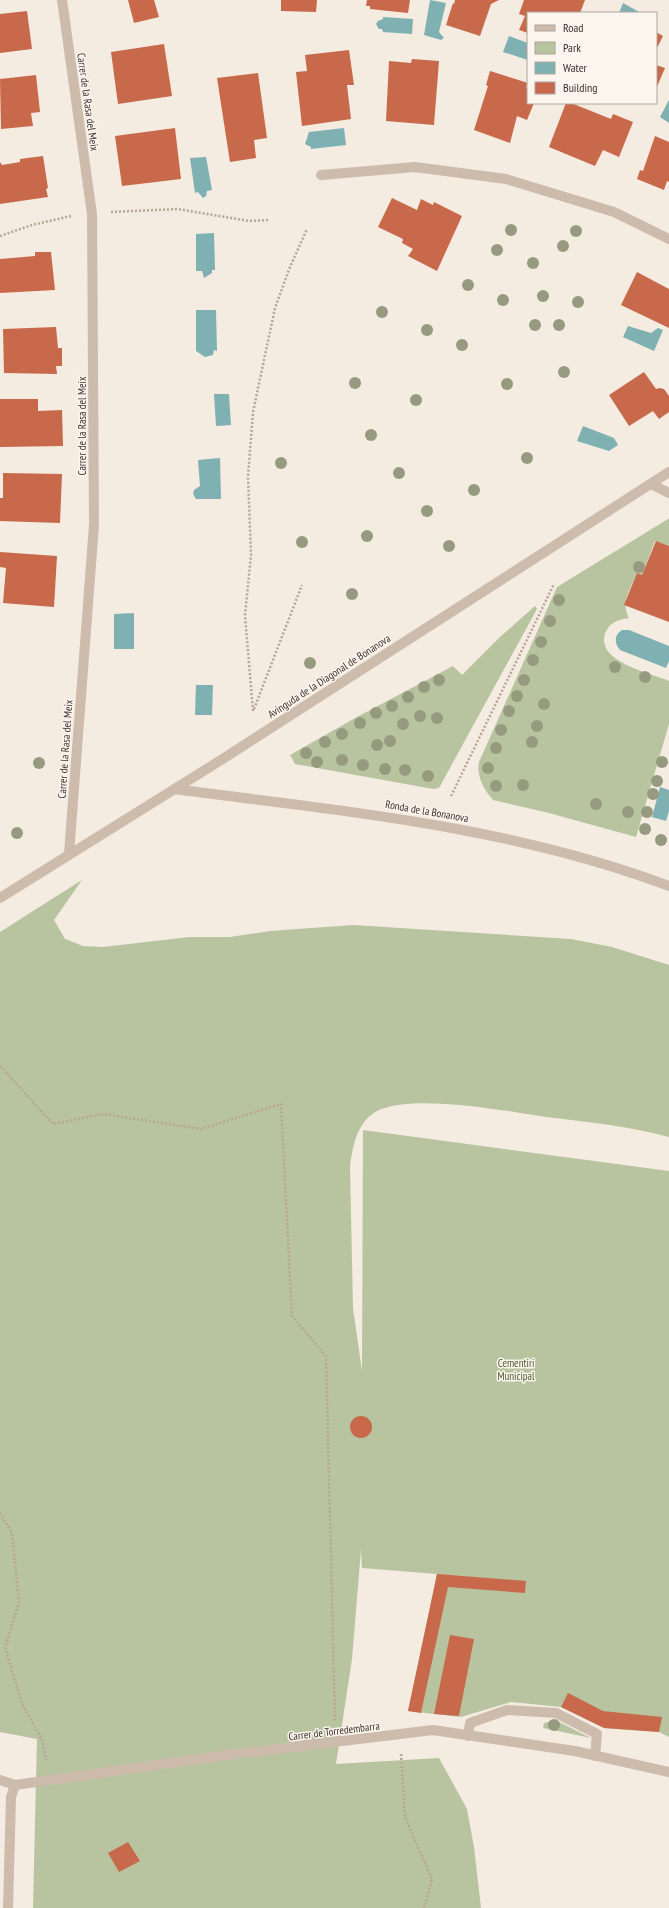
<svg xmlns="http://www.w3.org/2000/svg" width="669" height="1908" viewBox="0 0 669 1908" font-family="'PT Sans Narrow',sans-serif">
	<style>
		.green { fill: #b8c4a0 }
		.water { fill: #7fb0b2 }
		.building { fill: #c8694b }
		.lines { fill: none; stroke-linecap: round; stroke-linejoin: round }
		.path { stroke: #b9a596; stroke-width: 2.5; stroke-dasharray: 2 2; stroke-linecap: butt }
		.minor { stroke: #cdbbac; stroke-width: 10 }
		.tree { fill: #969b7f }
		.labels { text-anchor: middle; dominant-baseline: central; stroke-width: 3; stroke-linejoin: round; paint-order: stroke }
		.street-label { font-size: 11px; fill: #3b302b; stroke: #fbf5ee }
		.park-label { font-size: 11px; fill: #4a5a2e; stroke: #fbf5ee }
	</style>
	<rect width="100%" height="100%" fill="#f4ebe1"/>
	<path class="green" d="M668,519H669V546L655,541L642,575L637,573C631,588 620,603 629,618C618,620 609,622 605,634C596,662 650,673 669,681V724L636,837L549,813L493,800C484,790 476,776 479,762L557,587Z
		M535,606L537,609L439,788L433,789L295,764L290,755L357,717L453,666L462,675L500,637Z
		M82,880L54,920L65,939L83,946L103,947L189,937H230L270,931L353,925L571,939L612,947L669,965V1137C629,1126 587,1122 546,1117C506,1111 412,1093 377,1111C357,1122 353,1145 350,1166L353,1308L362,1371L363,1130L669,1171V1737L659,1732L604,1728L561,1707L511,1702L461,1717L408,1711L437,1574L362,1568L361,1550L352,1659L336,1764L439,1758L467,1809L474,1847L481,1908H33L37,1739L0,1732V932Z
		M555,1720L591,1738L543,1728L544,1723Z"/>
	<path class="water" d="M430,0L446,3L439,32L444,38L441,40L424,35Z
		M623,3L641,13H619Z
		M383,17L413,19L412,34L383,32L382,29H379L376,24L378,21L383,19Z
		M509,36L528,43V60L503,52Z
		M669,100V123L660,117Z
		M344,128L346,145L311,149V147L305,144L309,132Z
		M206,157L212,190L207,191L206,196L203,198L198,192L195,193L190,158Z
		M214,233L215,270H212V273L204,278L202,271H196V234Z
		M196,310H216L217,351L214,350L213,355L205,357L196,351Z
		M628,326L651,333L658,328L663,330L654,351L623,337Z
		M214,394H229L231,425L216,426Z
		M583,426L614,438L618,445L609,451L577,441Z
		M220,458L221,499H196L193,494L194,490L200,486L198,460Z
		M134,613V649H114V614Z
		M622,630H629L669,646V661L666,668L620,650C614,643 614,635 622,630Z
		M196,685H213L212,715H195Z
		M660,787L669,790V811L666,821L652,817Z"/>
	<path class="building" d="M128,0H154L159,17L134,23Z
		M281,0H317L316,12L281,11Z
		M367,0H410L408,13L370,9V6H366Z
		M455,0H499L491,4L480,36L446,25L453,3L454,4Z
		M524,0H585L580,13H528V33L519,30L525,16L519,14Z
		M27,11L32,49L0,53V14Z
		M656,32L663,36L656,50Z
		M164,44L172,96L118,104L111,52Z
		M349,50L354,85H347L351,119L302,126L296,72L307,71L305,55Z
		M412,59L439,61L434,125L386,121L389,61L411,63Z
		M656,65L665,68L656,89Z
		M490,71L528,83L526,87L528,88V103H534L527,120L517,116L510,143L474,130L488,86L486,85Z
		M258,73L267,138L254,140L256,158L230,162L217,78Z
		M36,75L40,112L31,113L33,126L1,129L0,79Z
		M566,103H571L611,119L613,114L633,122L619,157L603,150L595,166L549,147Z
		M175,128L181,179L122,186L115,136Z
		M655,136L669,142V182L667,181L664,190L637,179L640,170L643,171Z
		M43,156L48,188L46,189L48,197L0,204V162L2,165L20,162V159Z
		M392,198L417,210L421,199L433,205L434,202L462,216L437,271L408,256L413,249L402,243L403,239L378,227Z
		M35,252H51L55,290L0,293V259L35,256Z
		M637,272L669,289V328L621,305Z
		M56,327L58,348H62V366H56L57,374L4,373L3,329Z
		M644,372L656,389L659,388L664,389L669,396V412L659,419L653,411L629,426L609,395Z
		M0,399H38V411L62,410L63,446L0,447Z
		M3,473L62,474L60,523L0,521V498H3Z
		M656,541L669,546V622L624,605L637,573L642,575Z
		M0,552L57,556L54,607L3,603L6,568L0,567Z
		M350 1427a11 11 0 1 1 22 0a11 11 0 1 1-22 0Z
		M437,1574L526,1581L525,1593L448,1587L421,1713L408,1711Z
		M450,1635L474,1639L459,1716L434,1714Z
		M568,1693L603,1711L662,1717L659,1732L604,1728L561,1707Z
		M128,1842L140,1861L119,1872L108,1853Z"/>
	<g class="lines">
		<path class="path" d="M111,212L178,209L249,221L270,220
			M0,236L32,225L71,216
			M254,709L302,585
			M253,711L245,615L251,555L248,476L253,412L275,308L290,267L307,229
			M451,796L554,584
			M0,1066L53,1124L103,1114L201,1129L281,1104L292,1316L326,1356L335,1722
			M0,1513L12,1533L19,1602L5,1648L23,1706L42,1739L46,1760
			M401,1754L405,1817L432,1879L424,1908"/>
		<path class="minor" d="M62,0L92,214L94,525L69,854
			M321,175L415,167L506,179L614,212L669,239
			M651,484L669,493
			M174,789C341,811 510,826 669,886
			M0,898L221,760L669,472
			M468,1736L470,1723L507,1710L556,1713L597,1734L595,1756
			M0,1780L15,1785L219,1756L433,1730L575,1751L669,1772
			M8,1908L11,1797L15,1785"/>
	</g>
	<g class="tree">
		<circle cx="511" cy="230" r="6"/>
		<circle cx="576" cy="231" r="6"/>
		<circle cx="563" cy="246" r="6"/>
		<circle cx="497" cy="250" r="6"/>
		<circle cx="533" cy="263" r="6"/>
		<circle cx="468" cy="285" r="6"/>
		<circle cx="543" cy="296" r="6"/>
		<circle cx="503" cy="300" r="6"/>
		<circle cx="578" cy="302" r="6"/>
		<circle cx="382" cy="312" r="6"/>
		<circle cx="535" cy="325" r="6"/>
		<circle cx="559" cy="325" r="6"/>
		<circle cx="427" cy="330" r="6"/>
		<circle cx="462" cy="345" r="6"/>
		<circle cx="564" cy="372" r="6"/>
		<circle cx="355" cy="383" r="6"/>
		<circle cx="507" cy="384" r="6"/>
		<circle cx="416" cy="400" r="6"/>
		<circle cx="371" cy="435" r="6"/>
		<circle cx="527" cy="458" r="6"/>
		<circle cx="281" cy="463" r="6"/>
		<circle cx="399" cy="473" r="6"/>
		<circle cx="474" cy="490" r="6"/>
		<circle cx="427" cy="511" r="6"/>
		<circle cx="367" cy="536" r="6"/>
		<circle cx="302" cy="542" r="6"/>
		<circle cx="449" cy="546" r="6"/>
		<circle cx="639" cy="567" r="6"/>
		<circle cx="352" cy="594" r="6"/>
		<circle cx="559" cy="600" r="6"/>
		<circle cx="550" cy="621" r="6"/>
		<circle cx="541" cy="642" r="6"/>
		<circle cx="533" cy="660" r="6"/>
		<circle cx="310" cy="663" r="6"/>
		<circle cx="615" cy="667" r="6"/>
		<circle cx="645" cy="677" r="6"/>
		<circle cx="439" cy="680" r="6"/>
		<circle cx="524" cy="680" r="6"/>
		<circle cx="424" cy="687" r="6"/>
		<circle cx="517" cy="696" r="6"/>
		<circle cx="408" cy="697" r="6"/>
		<circle cx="544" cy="704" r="6"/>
		<circle cx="392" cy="706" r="6"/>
		<circle cx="509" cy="711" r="6"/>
		<circle cx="376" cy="713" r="6"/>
		<circle cx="420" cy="716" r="6"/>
		<circle cx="437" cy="718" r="6"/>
		<circle cx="360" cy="723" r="6"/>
		<circle cx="403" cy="724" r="6"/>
		<circle cx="537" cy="726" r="6"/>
		<circle cx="501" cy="730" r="6"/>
		<circle cx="342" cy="734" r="6"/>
		<circle cx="390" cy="741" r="6"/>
		<circle cx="325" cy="742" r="6"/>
		<circle cx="532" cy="742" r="6"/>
		<circle cx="377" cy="745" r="6"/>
		<circle cx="496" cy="748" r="6"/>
		<circle cx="306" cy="753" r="6"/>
		<circle cx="342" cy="760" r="6"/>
		<circle cx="317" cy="762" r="6"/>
		<circle cx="662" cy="762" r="6"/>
		<circle cx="39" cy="763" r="6"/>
		<circle cx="363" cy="765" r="6"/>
		<circle cx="488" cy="768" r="6"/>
		<circle cx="385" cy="769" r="6"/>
		<circle cx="405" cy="770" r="6"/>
		<circle cx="428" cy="776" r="6"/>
		<circle cx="657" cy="781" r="6"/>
		<circle cx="523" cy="785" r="6"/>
		<circle cx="496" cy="786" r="6"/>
		<circle cx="653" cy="794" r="6"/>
		<circle cx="596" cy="804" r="6"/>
		<circle cx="628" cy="812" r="6"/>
		<circle cx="647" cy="812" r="6"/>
		<circle cx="645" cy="829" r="6"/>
		<circle cx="17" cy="833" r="6"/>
		<circle cx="661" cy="840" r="6"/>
		<circle cx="554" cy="1725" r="6"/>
	</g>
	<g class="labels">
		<g class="street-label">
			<text transform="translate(88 102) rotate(82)">Carrer de la Rasa del Meix</text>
			<text transform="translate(82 426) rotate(-90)">Carrer de la Rasa del Meix</text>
			<text transform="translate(329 676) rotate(-33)">Avinguda de la Diagonal de Bonanova</text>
			<text transform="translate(65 749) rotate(-86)">Carrer de la Rasa del Meix</text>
			<text transform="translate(427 811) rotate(10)">Ronda de la Bonanova</text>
			<text transform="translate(334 1731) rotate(-7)">Carrer de Torredembarra</text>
		</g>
		<g class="park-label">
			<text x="516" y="1363">Cementiri<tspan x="516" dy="13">Municipal</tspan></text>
		</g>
	</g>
	<rect x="527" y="12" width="130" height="92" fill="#fbf5ee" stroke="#aea6a0"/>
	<rect x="535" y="25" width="20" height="6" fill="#cdbbac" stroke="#aea6a0"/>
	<text x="563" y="32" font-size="12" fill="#3b302b">Road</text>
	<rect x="535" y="42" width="20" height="12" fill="#b8c4a0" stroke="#aea6a0"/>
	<text x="563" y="52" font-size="12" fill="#3b302b">Park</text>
	<rect x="535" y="62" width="20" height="12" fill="#7fb0b2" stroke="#aea6a0"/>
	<text x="563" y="72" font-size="12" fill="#3b302b">Water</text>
	<rect x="535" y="82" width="20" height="12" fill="#c8694b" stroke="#aea6a0"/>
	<text x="563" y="92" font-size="12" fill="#3b302b">Building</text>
</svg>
